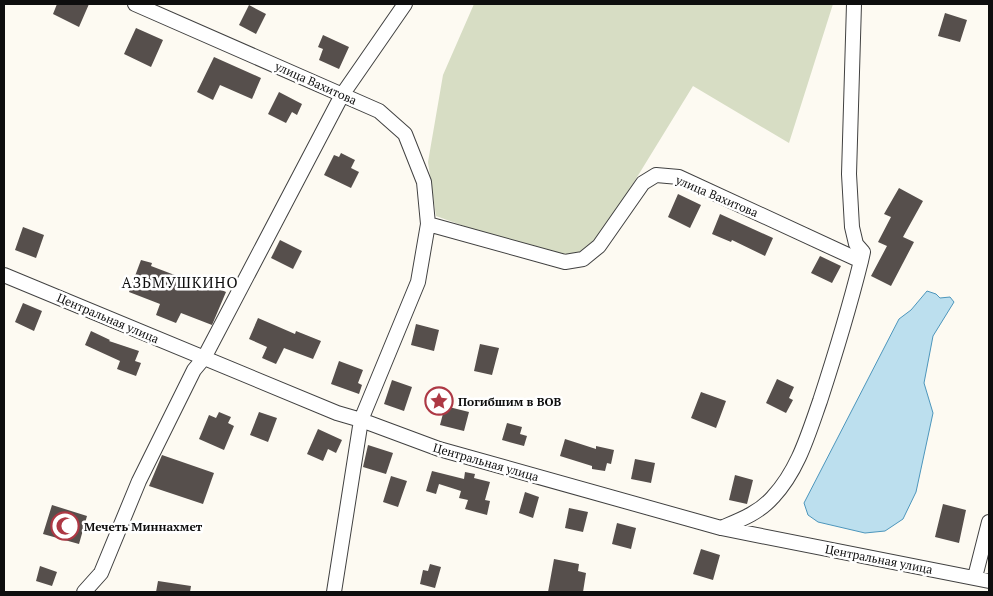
<svg xmlns="http://www.w3.org/2000/svg" width="993" height="596" viewBox="0 0 993 596" font-family="'PT Serif',serif">
	<style>
		.cemetery { fill: #d7ddc4 }
		.water { fill: #bcdfee; stroke: #4d96bc }
		.building { fill: #564f4c }
		.lines { fill: none; stroke-linecap: round; stroke-linejoin: round }
		.street-casing { stroke: #414141; stroke-width: 16 }
		.street { stroke: #fff; stroke-width: 14 }
		.labels { text-anchor: middle; dominant-baseline: central; stroke-width: 5; stroke-linejoin: round; paint-order: stroke }
		.street-label { font-size: 12px; fill: #0e0e0e; stroke: #fff }
		.poi-label { font-size: 12px; font-weight: bold; fill: #0e0e0e; stroke: #fff; text-anchor: start }
		.quarter-label { font-size: 15px; letter-spacing: 1px; fill: #0e0e0e; stroke: #fff }
	</style>
	<rect width="100%" height="100%" fill="#fdfaf2"/>
	<path class="cemetery" d="M474,4H833L789,143L693,86L599,239L581,254L565,257L503,240L436,216L428,162L443,75Z"/>
	<path class="water" d="M927,291L936,294L940,298L950,297L954,302L933,336L924,383L933,413L916,492L903,519L885,531L865,533L818,522L808,515L804,503L899,319L911,310Z"/>
	<path class="building" d="M57,4H89L79,27L53,14Z
		M249,5L266,14L256,34L239,25Z
		M945,13L967,20L960,42L938,36Z
		M136,28L163,40L151,67L124,54Z
		M323,35L349,47L339,69L319,60L323,49L318,47Z
		M214,57L261,78L252,99L220,85L213,100L197,92Z
		M279,92L302,104L297,115L292,112L286,123L268,114Z
		M341,153L355,160L351,168L359,172L351,188L324,175L334,155L339,157Z
		M899,188L923,201L903,237L914,242L891,286L871,276L887,246L878,242L891,217L884,214Z
		M678,194L701,205L690,228L668,217Z
		M720,214L773,238L765,256L732,240L731,242L712,234Z
		M23,227L44,235L36,258L15,250Z
		M280,240L302,251L293,269L271,258Z
		M820,256L841,266L832,283L811,273Z
		M141,260L152,263L151,266L214,290L215,287L226,292L212,325L181,313L176,323L156,315L160,304L129,292Z
		M23,303L42,311L34,331L15,322Z
		M258,318L295,334L296,331L321,341L313,359L284,348L276,364L262,358L267,347L249,339Z
		M416,324L439,330L434,351L411,345Z
		M91,331L110,340L109,341L139,351L135,361L141,363L136,376L117,369L120,361L85,345Z
		M480,344L499,348L492,375L474,371Z
		M339,361L363,370L358,383L362,385L359,394L331,384Z
		M777,379L794,387L789,398L793,400L786,413L766,403Z
		M392,380L412,387L404,411L384,404Z
		M701,392L726,401L716,428L691,418Z
		M445,406L469,412L464,431L440,425Z
		M219,412L231,417L228,423L234,426L224,450L199,439L209,415L216,418Z
		M259,412L277,418L268,442L250,435Z
		M507,423L522,427L520,434L527,436L524,446L502,440Z
		M318,429L342,440L336,453L328,449L323,461L307,454Z
		M565,439L596,449V446L614,450L611,464L607,463L605,471L592,469V466L560,456Z
		M368,445L393,453L386,474L363,467Z
		M162,455L214,473L203,504L149,486Z
		M635,459L655,463L651,483L631,479Z
		M432,471L464,479L465,472L475,474L474,478L490,482L485,500L490,501L487,515L465,509L468,500L459,498L461,491L439,484L436,494L426,491Z
		M735,475L753,480L747,504L729,500Z
		M391,476L407,481L398,507L383,502Z
		M525,492L539,497L533,518L519,513Z
		M943,504L966,510L959,543L935,537Z
		M52,505L87,516L79,544L43,534Z
		M569,508L588,512L583,532L565,528Z
		M617,523L636,528L631,549L612,544Z
		M701,549L720,555L713,580L693,574Z
		M554,559L579,564L578,571L586,573L583,592H548Z
		M430,564L441,567L435,588L420,584L423,570L428,571Z
		M40,566L57,572L52,586L36,581Z
		M158,581L191,586L190,592H156Z"/>
	<g class="lines">
		<g class="street-casing">
			<path id="street" d="M135,4L379,111L405,134L424,182L428,224L418,282L361,420L334,592
				M428,224L565,262L583,259L599,246L643,183L656,175L679,177L861,261
				M4,275L337,413L361,420L439,449L721,528L989,581
				M721,528C740,520 759,513 773,497C798,470 808,435 820,401C835,355 849,309 861,261L863,252L856,244L852,227L849,174L854,4
				M975,577L989,522
				M84,592L101,573L139,481L194,370L204,358L342,95L405,4"/>
		</g>
		<use href="#street" class="street"/>
	</g>
	<defs>
		<g id="sight-ring" transform="scale(1.4375)"><circle r="9.5" fill="#fff" stroke="#ad3844" stroke-width="1.5"/><path d="M0-6L1.8-2.2L6-1.7L2.9 1.2L3.7 5.4L0 3.3L-3.7 5.4L-2.9 1.2L-6-1.7L-1.8-2.2Z" fill="#ad3844"/></g>
		<g id="mosque-ring" transform="scale(1.4375)"><circle r="9.5" fill="#fff" stroke="#ad3844" stroke-width="1.5"/><path d="M3.5-4.9A6 6 0 1 0 3.5 4.9A5 5 0 1 1 3.5-4.9Z" fill="#ad3844"/></g>
	</defs>
	<g fill-rule="evenodd">
		<use href="#sight-ring" x="439" y="401"/>
		<use href="#mosque-ring" x="65" y="526"/>
	</g>
	<g class="labels">
		<g class="street-label">
			<text transform="translate(316 83) rotate(24)">улица Вахитова</text>
			<text transform="translate(717 196) rotate(23)">улица Вахитова</text>
			<text transform="translate(108 318) rotate(23)">Центральная улица</text>
			<text transform="translate(486 462) rotate(16)">Центральная улица</text>
			<text transform="translate(879 559) rotate(11)">Центральная улица</text>
		</g>
		<g class="poi-label">
			<text x="458" y="401">Погибшим в ВОВ</text>
			<text x="84" y="526">Мечеть Миннахмет</text>
		</g>
		<g class="quarter-label">
			<text x="180" y="282">АЗЬМУШКИНО</text>
		</g>
	</g>
	<rect width="993" height="596" fill="none" stroke="#0e0e0e" stroke-width="10"/>
</svg>
